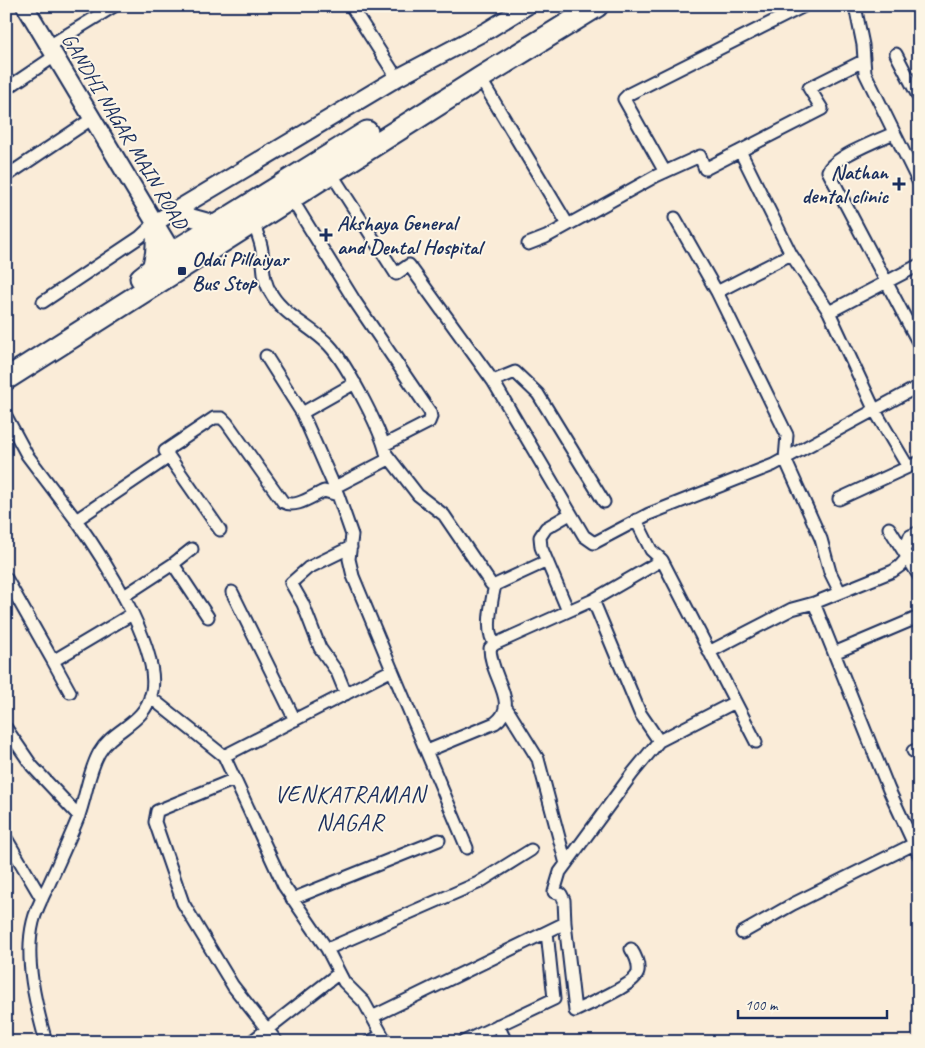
<svg xmlns="http://www.w3.org/2000/svg" width="925" height="1048" viewBox="0 0 925 1048" font-family="Caveat,sans-serif">
	<style>
		.lines { fill: none; stroke-linecap: round; stroke-linejoin: round }
		.street-casing { stroke: #1b2f5e; stroke-width: 15 }
		.secondary-casing { stroke: #1b2f5e; stroke-width: 20 }
		.highway-casing { stroke: #1b2f5e; stroke-width: 25 }
		.street { stroke: #fcf5e5; stroke-width: 11 }
		.secondary { stroke: #fcf5e5; stroke-width: 16 }
		.highway { stroke: #fcf5e5; stroke-width: 21 }
		.poi-dot { fill: #1b2f5e; stroke: #fcf5e5; stroke-width: 2 }
		.labels { text-anchor: middle; dominant-baseline: central; stroke-width: 4; stroke-linejoin: round; paint-order: stroke }
		.street-label { font-size: 21px; fill: #1b2f5e; stroke: #fcf5e5 }
		.poi-label { font-size: 21px; font-weight: bold; fill: #1b2f5e; stroke: #fcf5e5; text-anchor: start }
		.quarter-label { font-size: 24px; letter-spacing: 1px; fill: #1b2f5e; stroke: #fcf5e5 }
	</style>
	<rect width="100%" height="100%" fill="#faecd8"/>
	<filter id="ink" filterUnits="userSpaceOnUse"><feTurbulence type="fractalNoise" baseFrequency=".02" numOctaves="2"/><feDisplacementMap in="SourceGraphic" scale="10" xChannelSelector="R" yChannelSelector="G"/><feConvolveMatrix kernelMatrix="1 2 1 2 8 2 1 2 1" color-interpolation-filters="sRGB"/></filter>
	<g filter="url(#ink)">
		<g class="lines">
			<g class="street-casing">
				<path id="street" d="M351,6L397,78
					M855,6L863,45L865,73L919,183
					M49,46L114,6
					M896,54L919,98
					M480,78L567,223
					M6,89L55,56
					M894,133C878,140 834,157 828,171L919,344
					M740,151L791,254L829,312L875,411L908,467
					M665,172L624,99L629,94L804,6
					M331,173L396,274L409,265L493,381L584,536L594,543L649,514L773,465L919,386
					M8,175L93,118
					M291,198L354,300L430,412L431,417L429,422L384,445
					M675,218L717,292L787,435L785,459L821,539L830,572L840,592
					M253,222C256,231 261,241 262,251C264,267 262,280 272,295C285,316 312,327 329,345C346,363 386,437 387,460L333,488
					M528,244L546,237L656,176L700,156L705,169L822,109L809,88L863,61
					M717,292L791,254
					M43,302L140,237L156,222
					M829,312L919,265
					M266,356L302,413L338,495L352,535L349,559L353,576L392,670L224,756L284,886L327,949L344,982L364,1002L386,1042
					M493,381L515,372L538,394L604,502
					M302,413L355,383
					M6,416L27,455L76,520
					M387,455L418,495L444,515L491,584L495,585C492,599 484,633 495,644L593,600
					M839,499L919,462
					M636,520L651,550L662,560
					M889,528L919,576
					M220,530L165,451L214,418H222L227,423L283,502C296,509 312,496 324,491L338,495
					M192,549L173,564L208,617
					M904,551L910,536L919,532
					M908,557L900,566L893,571L814,603L889,790L919,855
					M6,578L53,661L132,614
					M495,585L547,561
					M232,592L295,720
					M124,596L173,564
					M568,611L541,547L540,537L546,528L570,514
					M709,652L792,609L814,603
					M834,653L919,617
					M53,661L70,692
					M392,670L467,848
					M346,694L337,672L320,648L303,604L291,583L308,568L351,547
					M150,697L224,756
					M507,709L538,759L566,864
					M6,728L32,766L79,816
					M659,741L640,713L593,600L662,560L756,742
					M427,751L495,723C521,704 490,677 490,648L495,644
					M913,751L919,749
					M235,779L157,811L155,822L183,903L233,986L277,1042
					M6,838L42,899
					M292,899L439,840
					M742,933L793,904L914,844
					M327,949L478,883L531,850
					M631,949C635,955 639,964 638,972C636,985 588,1004 575,1011L565,923L564,900L561,894L554,892L560,872L632,774L659,741L735,702
					M372,1017L565,923
					M498,1025L506,1042
					M46,1042C36,1006 24,959 33,922C36,909 43,896 49,884C59,862 69,840 78,818C86,797 88,773 99,753C114,727 145,725 152,691C160,646 102,556 76,520L169,457
					M251,1042L339,973
					M369,1042L382,1035
					M463,1042L554,999L547,932"/>
			</g>
			<g class="secondary-casing">
				<path id="secondary" d="M25,6L173,253
					M172,212L219,225
					M150,272L154,253L156,222L397,78L488,30L527,6"/>
			</g>
			<g class="highway-casing">
				<path id="highway" d="M141,278L175,251L367,132
					M6,379L480,78L597,6"/>
			</g>
			<use href="#street" class="street"/>
			<use href="#secondary" class="secondary"/>
			<use href="#highway" class="highway"/>
		</g>
	</g>
	<g class="poi-dot">
		<path d="M896.5 176.5h5v5h5v5h-5v5h-5v-5h-5v-5h5z"/>
		<path d="M323.5 227.5h5v5h5v5h-5v5h-5v-5h-5v-5h5z"/>
		<rect x="177" y="266" width="10" height="10" rx="2.5"/>
	</g>
	<g class="labels">
		<g class="street-label">
			<text transform="translate(125 131) rotate(59)">GANDHI NAGAR MAIN ROAD</text>
		</g>
		<g class="poi-label">
			<text x="888" y="172" text-anchor="end">Nathan<tspan x="888" dy="24">dental clinic</tspan></text>
			<text x="337" y="223">Akshaya General<tspan x="337" dy="24">and Dental Hospital</tspan></text>
			<text x="192" y="259">Odai Pillaiyar<tspan x="192" dy="24">Bus Stop</tspan></text>
		</g>
		<g class="quarter-label">
			<text x="350" y="794">VENKATRAMAN<tspan x="350" dy="28">NAGAR</tspan></text>
		</g>
	</g>
	<rect width="925" height="1048" fill="none" stroke="#fcf5e5" stroke-width="25"/>
	<rect x="12" y="12" width="900" height="1023" fill="none" stroke="#1b2f5e" stroke-width="2" filter="url(#ink)"/>
	<path d="M738 1010v8h149v-8" fill="none" stroke="#1b2f5e" stroke-width="2.5"/>
	<text x="745" y="1010" font-size="15" fill="#1b2f5e" stroke="#fcf5e5" stroke-width="4" paint-order="stroke">100 m</text>
</svg>
